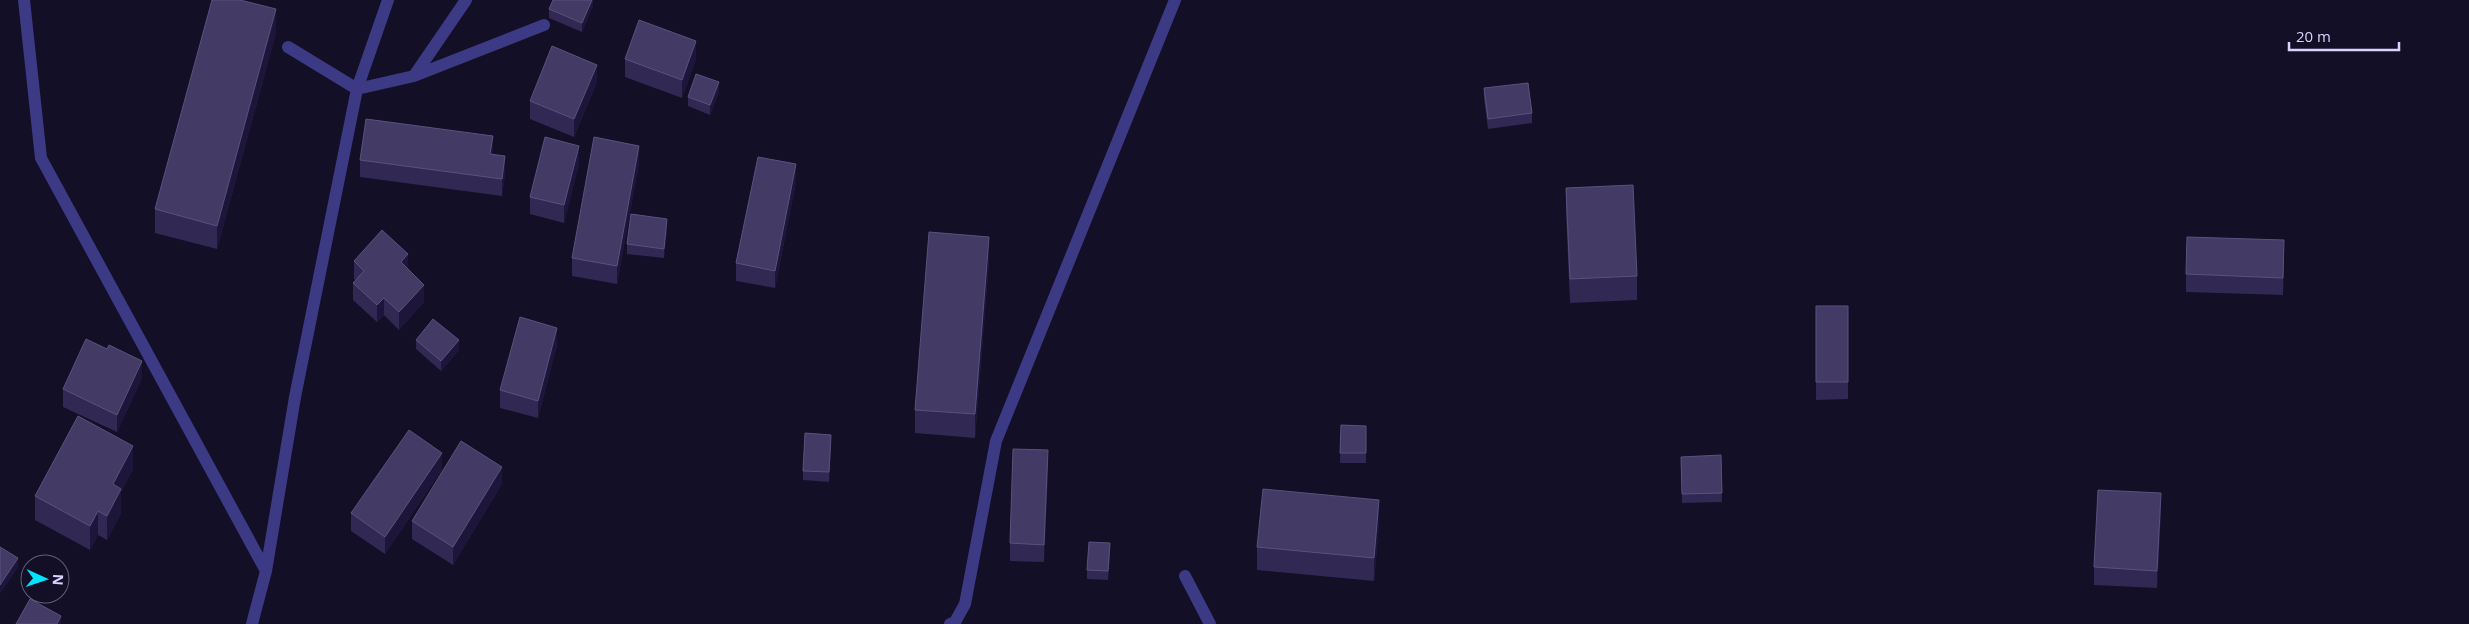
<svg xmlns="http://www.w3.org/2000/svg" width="2469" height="624" viewBox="0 0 2469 624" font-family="'Open Sans',sans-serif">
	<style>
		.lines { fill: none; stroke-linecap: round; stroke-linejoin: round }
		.street { stroke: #3d3a85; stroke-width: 12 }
		.wall { fill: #312854 }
		.shaded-wall { fill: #1d163a }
		.building { fill: #433a66; stroke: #5a527e }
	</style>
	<rect width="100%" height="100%" fill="#130f26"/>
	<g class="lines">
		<path class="street" d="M24,0L41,158L266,571
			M288,47L357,89L414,76L466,0
			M414,76L544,25
			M1185,576L1210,624
			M252,624L266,571L295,397L357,89L388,0
			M950,624L955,622L965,604L996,441L1175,0"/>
	</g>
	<path class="wall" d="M593,0V6L582,32L549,18V9Z
		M276,33L217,249L155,233V209Z
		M625,59H696L682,98L625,77Z
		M597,82L574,137L530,119V101Z
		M1484,88L1532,113V123L1488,129L1484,98Z
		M719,92L710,115L688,106V97Z
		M493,155L505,174L502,196L360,177V160Z
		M579,163L564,223L530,214V197Z
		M639,163L617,284L572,276V258Z
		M796,182L775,288L736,281V263Z
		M1566,188L1637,276V300L1570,303L1566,211Z
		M667,229L664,258L627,254V244Z
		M2284,257L2283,295L2186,292V274Z
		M354,261L408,270L424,302L399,330L384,315L377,322L353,300V283L356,280L354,279Z
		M989,261L975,438L915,433V410Z
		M1816,306H1848V399L1816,400Z
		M416,340L459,350L441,371L416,349Z
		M557,345L538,418L500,408V390Z
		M107,349L142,378L117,432L63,407V389Z
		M1341,425L1366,426V463H1340Z
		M831,444L829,482L803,480V471Z
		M1721,455L1722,502L1682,503L1681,457Z
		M1048,467L1044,562L1010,561V543Z
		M133,469L121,492V513L107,540L98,535L90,550L35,520V496Z
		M442,470L385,554L351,531V513Z
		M502,484L453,565L412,539V521Z
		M2161,511L2157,588L2094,585V567Z
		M1379,524L1374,581L1257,570V547Z
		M1110,552L1108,580L1087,579V570Z"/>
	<path class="shaded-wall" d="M592,0H593V6L582,32V23Z
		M276,9V33L217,249V226Z
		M696,41V59L682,98V80Z
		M597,65V82L574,137V119Z
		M719,82V92L710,115V105Z
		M493,136V154L490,172V154Z
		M579,146V163L564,223V205Z
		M639,146V163L617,284V266Z
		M505,156V174L502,196V179Z
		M796,164V182L775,288V271Z
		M667,219V229L664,258V249Z
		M989,237V261L975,438V414Z
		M2284,240V257L2283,295V278Z
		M408,254V271L401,262Z
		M424,285V302L399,330V312Z
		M384,298V315L377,322V305Z
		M557,328V345L538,418V401Z
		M459,340V350L441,371V361Z
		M142,361V378L117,432V415Z
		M133,446V469L121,492V513L107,540V516L113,484Z
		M1048,450V467L1044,562V545Z
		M442,453V470L385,554V537Z
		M502,467V484L453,565V547Z
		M2161,493V511L2157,588V571Z
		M1379,500V524L1374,581V558Z
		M98,511V535L90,550V526Z
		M18,558V568L0,594V585Z
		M61,616V624H57Z"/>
	<path class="building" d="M212,0H240L276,9L217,226L155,209Z
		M553,0H592L582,23L549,9Z
		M639,20L696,41L682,80L625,59Z
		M552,46L597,65L574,119L530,101Z
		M696,74L719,82L710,105L688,97Z
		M1528,83L1532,113L1488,119L1484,88Z
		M366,119L493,136L490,154L505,156L502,179L360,160Z
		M545,137L579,146L564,205L530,197Z
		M594,137L639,146L617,266L572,258Z
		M758,157L796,164L775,271L736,263Z
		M1633,185L1637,276L1570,279L1566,188Z
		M631,214L667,219L664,249L627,244Z
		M382,230L408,254L401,262L424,285L399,312L384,298L377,305L353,283L364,271L354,261Z
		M929,232L989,237L975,414L915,410Z
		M2187,237L2284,240L2283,278L2186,274Z
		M1816,306H1848V382H1816Z
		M520,317L557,328L538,401L500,390Z
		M433,319L459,340L441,361L416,340Z
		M86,339L107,349L109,345L142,361L117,415L63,389Z
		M78,416L133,446L113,484L121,489L107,516L98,511L90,526L35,496Z
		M1341,425L1366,426V453H1340Z
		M409,430L442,453L385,537L351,513Z
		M805,433L831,435L829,472L803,471Z
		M461,441L502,467L453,547L412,521Z
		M1013,449L1048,450L1044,545L1010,543Z
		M1721,455L1722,493L1682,494L1681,457Z
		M1263,489L1379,500L1374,558L1257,547Z
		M2098,490L2161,493L2157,571L2094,567Z
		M1089,542L1110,543L1108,571L1087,570Z
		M0,547L18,558L0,585Z
		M30,599L61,616L57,624H16Z"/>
	<g transform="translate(45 579) rotate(93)"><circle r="24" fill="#130f26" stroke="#625e7d"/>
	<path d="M0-4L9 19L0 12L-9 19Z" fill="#00e5ff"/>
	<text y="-8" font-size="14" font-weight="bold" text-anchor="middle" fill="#d9d4ff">N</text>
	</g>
	<path d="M2289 42v8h110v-8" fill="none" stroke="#d9d4ff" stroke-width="2.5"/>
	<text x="2296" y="42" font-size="15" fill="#d9d4ff" stroke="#130f26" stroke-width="4" paint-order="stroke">20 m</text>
</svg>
